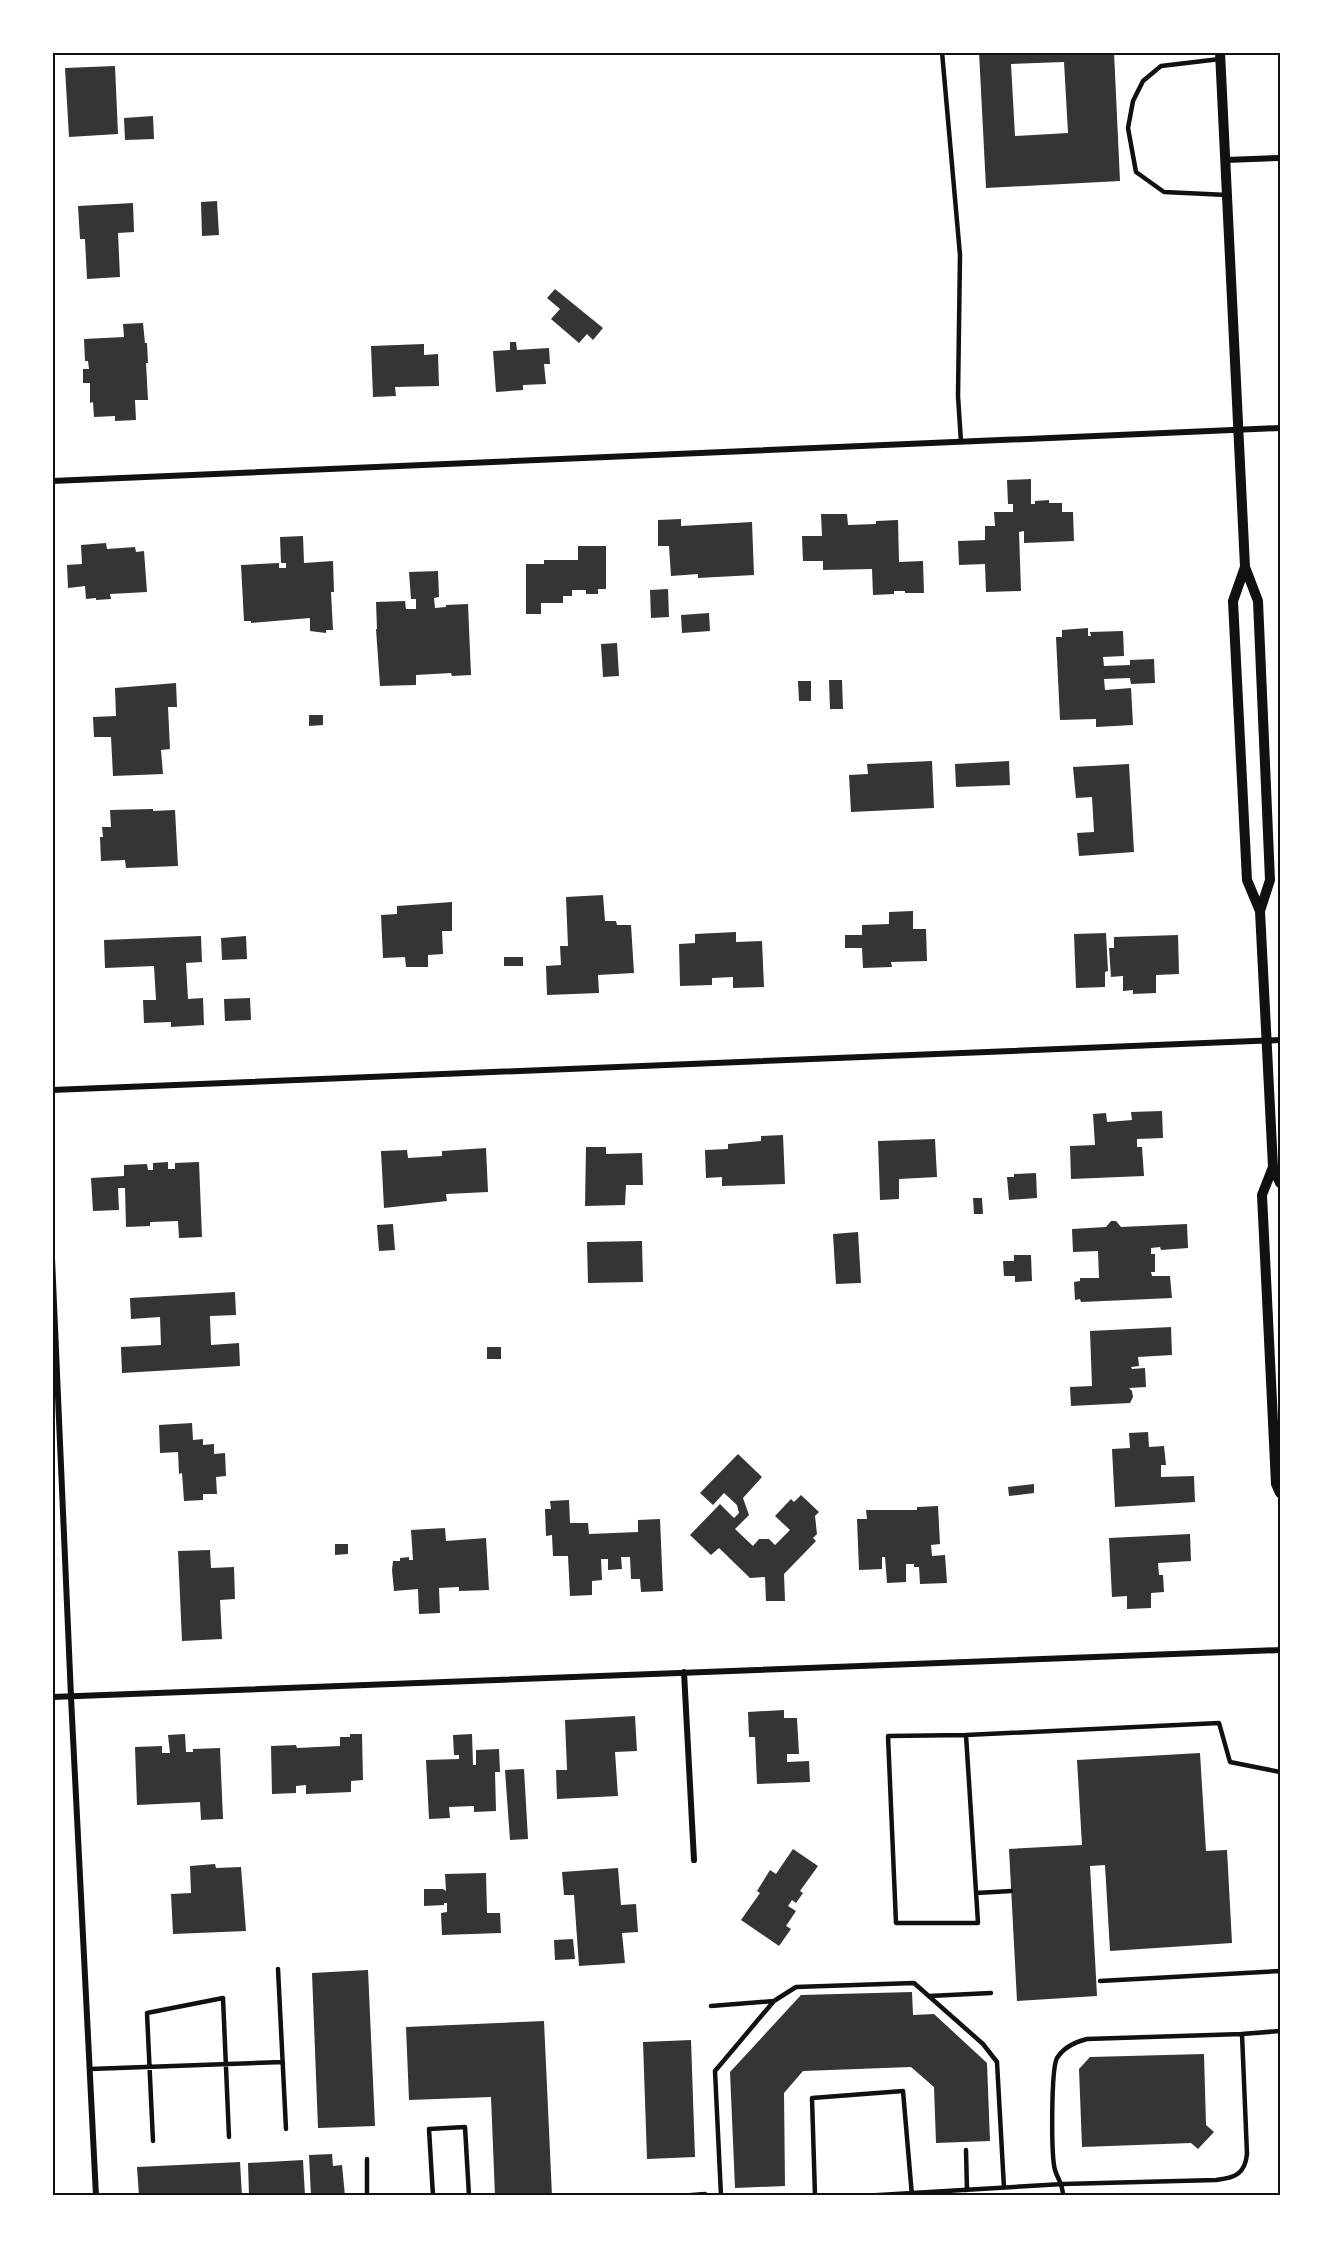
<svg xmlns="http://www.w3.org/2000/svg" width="1333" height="2248" viewBox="0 0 1333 2248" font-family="'IBM Plex Sans',sans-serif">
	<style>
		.building { fill: #353535; fill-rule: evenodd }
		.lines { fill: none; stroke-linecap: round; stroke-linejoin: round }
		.service { stroke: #111; stroke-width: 4.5 }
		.minor { stroke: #111; stroke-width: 6 }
		.tertiary { stroke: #111; stroke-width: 10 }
		.neatline { fill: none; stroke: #111; stroke-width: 2 }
	</style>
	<rect width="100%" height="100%" fill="#fff"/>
	<path class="building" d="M979,52H1114L1120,181L986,188ZM1064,62L1068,133L1015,136L1011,64Z
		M115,66L118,134L69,137L65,68Z
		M153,116L154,139L125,140L124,118Z
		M217,201L219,235L202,236L201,202Z
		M133,203L134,232L118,233L120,277L87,279L85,239H80L78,206Z
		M555,289L603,328L593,340L587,334L579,343L551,319L560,309L547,298Z
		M143,323L145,343H147L148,363H146L148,400H135L136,420L115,421V416L94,417L93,402L90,403V383H83V369H89L88,361H85L84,339L124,337L123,324Z
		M510,342H516L517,350L549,348L550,364H544L546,384L523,385V390L496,392L493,351L510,350Z
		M424,344V355L438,354L439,386L395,387L396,396L373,397L371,346Z
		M1031,479V504H1035V501L1049,500V503H1062V512H1073L1074,541L1024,543V531L1019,532L1021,591L986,592L985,564L959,565L958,541L985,540V526H995L994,512H1013V504H1008L1007,480Z
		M821,514H847L848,525L876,524V521L898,520L899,562L923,561L924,593H905V591H894V594L873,595L872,569L823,570V561H803L802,536H822Z
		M681,519V526L752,522L754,575L698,578V574L671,576L669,546H658V520Z
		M303,536L304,563L333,561L334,592H331L333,630H326V633L310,631V618L251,623V621H244L241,565L279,563V568H286V563H281L280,537Z
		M106,543L107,549L135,547L136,552L144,551L147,592L110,594L111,599L96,600V598L86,599L85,586L68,588L67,565L82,564L81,545Z
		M578,546H606V589H598V594H586V590H572V596H563V603H541V614H526V564H544V560H578Z
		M438,571L439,597L434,598L435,608L446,607V605L468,604L471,675L452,676L451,673L416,675V685L380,686L376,629H377L376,602L405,601L406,609H416V599H411L409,572Z
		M668,589L669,617L651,618L650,590Z
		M709,613L710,631L682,633L681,615Z
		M1088,628V636H1091L1090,632L1123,631L1124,656L1103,657L1104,666L1130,665V660L1154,659L1155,683L1131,684L1130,678L1104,679L1105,690L1131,688L1133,725L1096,727V719L1060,720L1056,637H1062V630Z
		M617,643L619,676L603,677L601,644Z
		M829,680H842L843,709H830Z
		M798,681H811V701H799Z
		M176,683L177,707H168L170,749L161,750L163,774L113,776L111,737H94L93,717L116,716L115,688Z
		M309,715H323V725L309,726Z
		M932,761L934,808L851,812L849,775L868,774L867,764Z
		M1009,761L1010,785L956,787L955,764Z
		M1129,764L1134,852L1079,856L1077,833L1094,832L1092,797L1076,798L1073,767Z
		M153,809V811L175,810L178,866L126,868L125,860L101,861L100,837H103L102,827H111L110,810Z
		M603,895L605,921H616L617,925H631L634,973L598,975L599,993L547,995L546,966L561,965L560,946H568L566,897Z
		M452,902V931H442L443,954L428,955V967H406L405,957L383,958L381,915L397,914V906Z
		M913,911V929H926L927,961L891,962L892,967L863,968L862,948H845V935H862V925L889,924V912Z
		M736,932V942L762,941L764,987L733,988V977L712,978V985L680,986L679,944L695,943V934Z
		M1106,933L1108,971L1105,972V987L1076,988L1074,934Z
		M1178,935L1179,974L1156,975V993L1133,994V990L1123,991V976L1111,977L1109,948H1114V937Z
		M201,936L202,962L186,963L188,999L203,998L204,1025L171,1027V1022L144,1023L143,1000H156L154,966L105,968L104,940Z
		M246,936L247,959L222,960L221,938Z
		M504,957H523V966H504Z
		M250,998L251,1020L225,1021L224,999Z
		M1162,1111L1163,1138L1137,1139V1147H1142L1144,1176L1071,1179L1070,1146L1095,1145L1093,1114L1106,1113L1107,1122L1132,1120L1131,1112Z
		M783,1135L785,1184L722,1186V1177L706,1178L705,1150L728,1149V1144L761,1141V1136Z
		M935,1139L937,1177L899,1179V1199L880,1200L878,1141Z
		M586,1147H606V1154L642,1153L643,1185H626L625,1205L585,1206Z
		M486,1148L488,1192L446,1194L447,1201L384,1208L381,1151L407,1150L408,1158L442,1156V1151Z
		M168,1162V1169H175V1163L199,1162L202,1237L179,1238L178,1221L150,1222V1226L126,1227L125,1188H118L119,1210L93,1211L91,1178L124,1176V1165L147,1164L148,1170H153V1163Z
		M1036,1173L1037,1198L1009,1200L1007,1177H1014V1174Z
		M973,1198H982L983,1214H974Z
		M1111,1221H1116L1121,1227L1187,1224L1188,1248L1161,1250L1160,1247L1151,1248V1254H1155V1272H1151L1152,1276H1170L1172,1298L1081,1302L1080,1299L1075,1300L1074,1282L1080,1281V1278H1099L1098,1251L1073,1252L1072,1229L1106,1227Z
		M393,1224L395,1250L379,1251L377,1225Z
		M858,1232L861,1283L836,1284L833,1234Z
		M642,1241L643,1282L588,1283L587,1242Z
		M1014,1255H1031L1032,1281L1015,1282V1276H1004L1003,1261H1014Z
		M235,1292L236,1315L210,1316L211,1345L239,1343L240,1366L122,1373L121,1347L161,1345L160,1317L131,1319L130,1298Z
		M1171,1327L1172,1355L1138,1357L1139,1366L1131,1367L1132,1369L1145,1368L1146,1387L1129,1388L1132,1391L1133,1397L1130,1403L1071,1406L1070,1387L1092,1386L1090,1331Z
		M487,1347H501V1359H487Z
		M192,1423L193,1440L203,1439V1445L214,1444V1454L225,1453L226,1476L216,1477L217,1494H203V1500L184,1501L182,1473L179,1474L178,1452L160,1453L159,1425Z
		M1148,1432L1149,1447L1164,1446L1166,1465H1161V1477L1194,1476L1195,1502L1115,1507L1112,1449L1130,1448L1129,1433Z
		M738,1454L762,1477L743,1498L749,1515L735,1529L753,1546L759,1539H769L775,1545L790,1530L775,1516L791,1499L794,1502L801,1495L819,1512L815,1516L817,1534L813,1538L816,1541L784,1574L785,1601H766L765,1577L750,1578L719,1548L711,1555L690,1535L720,1504L734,1518L739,1513L737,1505L724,1493L713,1505L700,1493Z
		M1034,1484V1493L1009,1496L1008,1487Z
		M569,1500L570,1523H588L589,1534L638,1532V1520L660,1519L663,1591L641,1592L640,1579H631L630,1557H621L622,1569L608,1570V1559H601L602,1580L592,1581V1595L570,1596L568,1556H553L552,1535L546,1536L545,1509H551L550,1501Z
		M938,1506L940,1544L931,1545L932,1556L945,1555L947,1583L920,1584L919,1567H914V1564H906V1582L887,1583L885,1557H882V1569L859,1570L857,1519H867L866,1510H917V1507Z
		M445,1528L446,1541L486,1538L489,1590L459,1591V1587L439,1588L440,1613L419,1614L418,1589L394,1591L392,1570L393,1561H400V1558L409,1557V1560H413L411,1530Z
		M1190,1534L1191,1561L1158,1563L1159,1575H1163L1164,1592L1151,1593V1608L1127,1609V1596L1112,1597L1109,1538Z
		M335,1544H348V1554L335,1555Z
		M210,1550L211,1568L234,1567L235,1599L220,1600L222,1639L182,1641L178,1551Z
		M784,1710V1718H797L799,1754H787V1762L809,1761L810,1782L757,1784L755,1737H749L748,1712Z
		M635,1716L637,1751L615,1752L618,1796L557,1799L556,1770H567L565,1720Z
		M185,1734L186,1752H193V1749L220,1748L223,1819L201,1820L200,1802L137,1805L135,1747L162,1746V1753H170L168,1735Z
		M350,1734H362L363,1780L351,1781V1792L306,1794V1785L296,1786V1793L272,1794L271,1746L296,1745L297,1748L340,1746V1737H350Z
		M472,1734L473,1765H476V1750L499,1749L500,1772H495L496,1811L474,1812V1806L449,1807L450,1818L429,1819L426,1760L459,1759V1755H454L453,1735Z
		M1200,1753L1206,1851L1227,1850L1232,1943L1110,1951L1105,1865L1090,1866L1097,1996L1017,2001L1009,1849L1082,1845L1077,1760Z
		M524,1769L528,1839L510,1840L505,1770Z
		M793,1849L818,1866L800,1891L803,1893L796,1903L792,1900L788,1906L796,1911L786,1926L791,1929L779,1946L741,1920L760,1893L757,1891L770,1870L776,1874Z
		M215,1864L216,1868L241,1867L246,1931L173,1934L171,1894L191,1893L190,1866Z
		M618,1868L621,1905L636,1904L638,1932L622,1933L625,1963L579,1966L574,1895H564L562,1872Z
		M486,1873L487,1913H500L501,1933L442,1935L441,1913L447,1912V1903H444V1905L424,1906V1889H443L446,1891L445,1874Z
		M573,1939L575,1959L555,1960L554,1940Z
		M368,1970L375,2126L318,2128L312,1973Z
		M912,1992L913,2015L934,2014L987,2063L990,2141L936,2143L934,2087L911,2067L803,2071L784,2093L785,2186L735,2188L730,2072L801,1995Z
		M544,2021L552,2196H495L491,2097L409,2100L406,2027Z
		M691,2040L695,2157L647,2159L643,2042Z
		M1204,2054L1206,2125L1214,2132L1198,2149L1191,2143L1082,2147L1079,2069L1090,2057Z
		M332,2154L333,2166L342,2165L345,2196H311L309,2155Z
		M303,2160L305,2196H249L248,2163Z
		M240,2162L242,2196H139L137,2167Z"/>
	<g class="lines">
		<path class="service" d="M942,52L960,255L958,396L961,442
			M1220,59L1161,66L1143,81L1133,101L1128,128L1136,172L1164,192L1227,195
			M966,1735L978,1923H896L888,1736L966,1735L1219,1723L1230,1762L1280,1772
			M976,1893L1011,1891
			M278,1969L286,2129
			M1100,1981L1280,1971
			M929,1996L991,1993
			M711,2006L774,2001
			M90,2069L283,2062
			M153,2141L147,2013L223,1998L229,2137
			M966,2150L967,2190
			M367,2159V2196
			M433,2196L429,2129L465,2127L469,2196
			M679,2196L705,2194
			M721,2196L715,2071L774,2001L796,1987L914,1983L983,2044L997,2062L1004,2188
			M815,2196L812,2098L903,2091L912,2196
			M862,2196L1063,2184L1216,2180C1235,2178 1245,2174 1247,2154L1242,2034L1280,2031
			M1063,2196C1063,2184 1058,2180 1055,2170C1051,2156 1051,2069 1057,2058C1064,2047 1075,2042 1087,2039L1242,2034"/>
		<path class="minor" d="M1226,160L1280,158
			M52,481L1280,428
			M52,1090L1280,1040
			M52,1258L71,1697L96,2196
			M684,1672L694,1860
			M52,1697L1280,1650"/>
		<path class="tertiary" d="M1220,52L1245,567L1258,601L1270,880L1260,911
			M1245,567L1233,601L1247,880L1260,911L1273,1167L1280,1183
			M1273,1167L1262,1195L1276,1484L1280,1493"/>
	</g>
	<rect width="1333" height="2248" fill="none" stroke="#ffffff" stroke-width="108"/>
	<rect x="54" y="54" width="1225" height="2140" class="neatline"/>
</svg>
